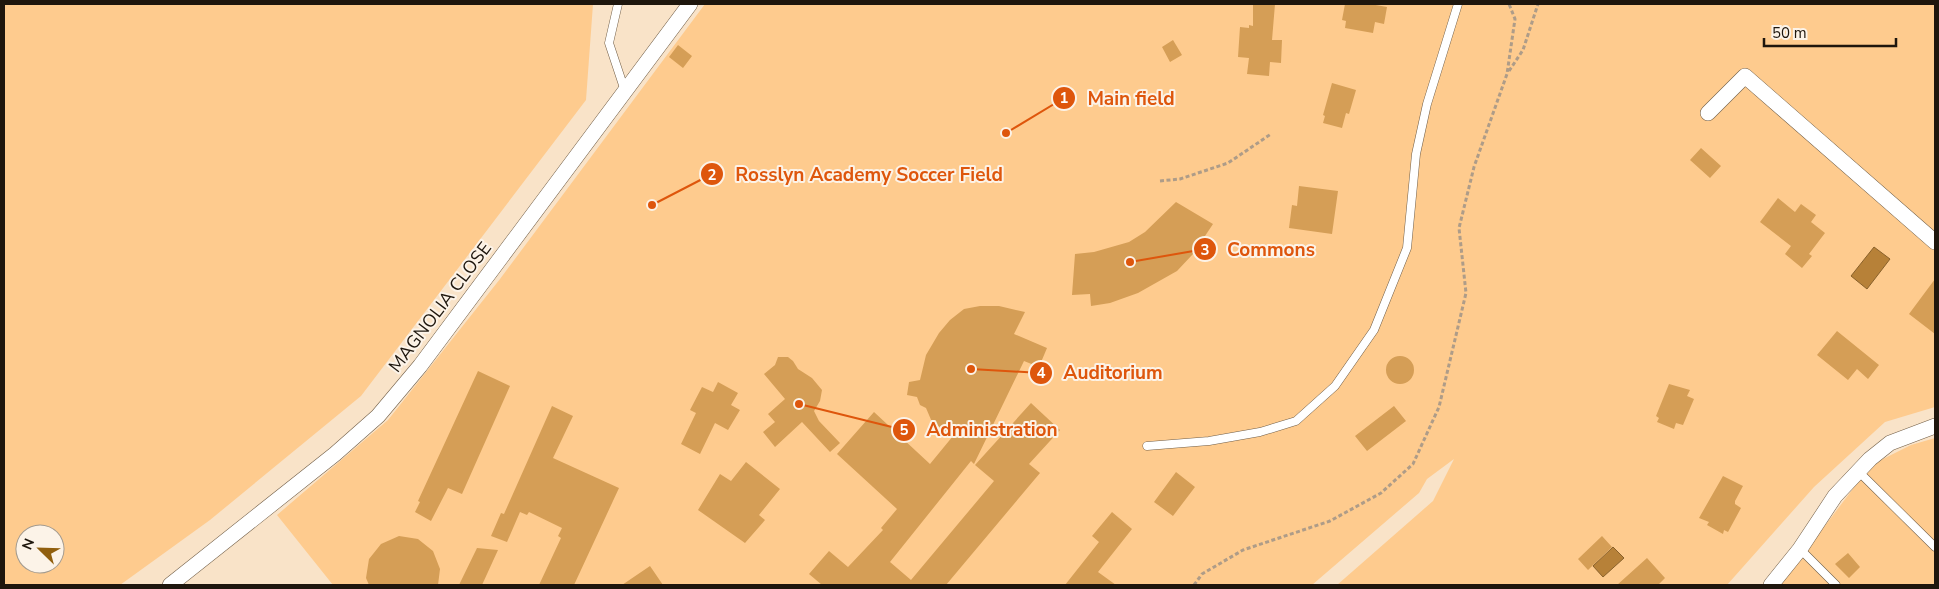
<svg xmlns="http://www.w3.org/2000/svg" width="1939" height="589" viewBox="0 0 1939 589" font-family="'Nunito Sans',sans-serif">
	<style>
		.green { fill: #fecb8e; fill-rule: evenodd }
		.water { fill: #b78138; stroke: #89612b }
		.building { fill: #d59e56 }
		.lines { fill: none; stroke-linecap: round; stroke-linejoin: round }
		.lane-casing { stroke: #715e47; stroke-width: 9 }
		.street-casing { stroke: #715e47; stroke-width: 16 }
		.path { stroke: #ae9c88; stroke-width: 3; stroke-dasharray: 4 2.5; stroke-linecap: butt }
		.lane { stroke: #fff; stroke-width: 8 }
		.street { stroke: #fff; stroke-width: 15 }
		.labels { text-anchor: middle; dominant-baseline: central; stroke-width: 4; stroke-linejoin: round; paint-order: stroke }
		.street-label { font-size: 18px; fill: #1e160d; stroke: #fcf3e8 }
		.leader { fill: none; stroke: #de560c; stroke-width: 2 }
		.callout-dot { fill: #de560c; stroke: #fcf3e8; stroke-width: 2 }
		.mark-label { font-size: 15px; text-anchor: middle; font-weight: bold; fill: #fff }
		.callout-label { font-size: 19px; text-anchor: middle; font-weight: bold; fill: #de560c; stroke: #fcf3e8; stroke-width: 4; stroke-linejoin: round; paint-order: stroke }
	</style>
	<rect width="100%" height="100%" fill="#f9e3c8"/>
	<path class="green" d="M4,4H593L586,100L361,396L210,520L120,585H4ZM25,534H55V564H25Z
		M705,4H1935V407L1885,422L1814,487L1727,585H1337L1433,501L1454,459L1427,479L1419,493L1312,585H333L277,515L388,420L500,279Z
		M1935,438V585H1780L1871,465L1911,445Z"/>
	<path class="water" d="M1874,247L1890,259L1867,289L1851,276Z
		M1613,547L1624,558L1603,577L1593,566Z"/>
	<path class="building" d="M1253,4H1275L1272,40H1282L1281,63L1270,62L1269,76L1247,74L1249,58L1238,57L1240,27L1249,28V25L1253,26Z
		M1345,4H1370L1387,7L1384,24L1375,22L1373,33L1345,28L1346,21L1342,20Z
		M1173,40L1182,55L1170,62L1162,47Z
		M678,45L692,56L683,68L669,57Z
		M1332,83L1356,90L1349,114L1346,113L1342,128L1323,123L1325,116L1323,115Z
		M1701,148L1721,166L1710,178L1690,160Z
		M1299,186L1338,191L1332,234L1289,228L1292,205L1297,206Z
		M1778,198L1795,212L1801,204L1816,215L1811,222L1825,233L1809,254L1812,256L1802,268L1785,254L1791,246L1760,222Z
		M1176,202L1213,224L1193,254L1177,271L1138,293L1110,303L1091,306L1090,294L1072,295L1075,254L1094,252L1129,242L1145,232Z
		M1935,279V334L1909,314Z
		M980,306H999L1025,312L1014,334L1047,348L1039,367L1024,361L974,464L971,461L890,562L911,580L994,481L975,465L1031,403L1060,430L1029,464L1040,473L946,585H822L809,574L829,551L848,567L883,530L881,528L897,509L837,454L874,412L930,464L953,436L932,422L926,408L920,405L917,397L907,395L909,382L920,380L926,355L939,333L950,320L964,309Z
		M1837,331L1879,365L1868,379L1857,369L1848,380L1817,355Z
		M1386 370a14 14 0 1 1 28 0a14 14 0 1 1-28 0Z
		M778,357H788L793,361L798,369L812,378L822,390L820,401L814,411L819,421L840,443L830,452L802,422L775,447L763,432L775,422L768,414L785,399L764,374L775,365Z
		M478,371L510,386L462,494L448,488L431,521L415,512L420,502L418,501Z
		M718,382L738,393L731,405L740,410L728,430L715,423L700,454L681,444L696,413L690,410L702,387L713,392Z
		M1669,384L1690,390L1687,396L1694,399L1683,425L1676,423L1674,429L1657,422L1659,418L1656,416Z
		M552,406L573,416L553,458L619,488L574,585H539L561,538L558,536L562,528L529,512L527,515L520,512L507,542L491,536L501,513L504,514Z
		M1394,406L1406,421L1367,451L1355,436Z
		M746,462L780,489L759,515L765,520L745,543L698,510L720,474L731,481Z
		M1176,472L1195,487L1173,516L1154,502Z
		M1723,476L1743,486L1735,501V504L1741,508L1728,532L1724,530L1723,534L1707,525L1709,522L1699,518Z
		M1112,512L1132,529L1098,572L1116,585H1065L1099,542L1092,536Z
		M399,536L418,539L433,551L440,569L438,585H369L366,578L369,559L381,544Z
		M1602,536L1612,547L1588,570L1578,559Z
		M477,548L498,550L482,585H459Z
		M1848,553L1860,567L1849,578L1835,564Z
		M1647,558L1665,578L1658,585H1617Z
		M650,566L663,585H622Z"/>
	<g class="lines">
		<g class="lane-casing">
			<path id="lane" d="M618,4L609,43L625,91
				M1147,446L1209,441L1260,432L1296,421L1335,386L1374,330L1407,248L1416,154L1427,104L1458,4
				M1858,471L1935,547
				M1800,549L1836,585"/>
		</g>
		<g class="street-casing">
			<path id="street" d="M1708,113L1745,76L1935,242
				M170,585L335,454L378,416L420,366L690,4
				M1771,585L1800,549L1835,496L1870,459L1890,443L1935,426"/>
		</g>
		<path class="path" d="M1509,71L1523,50L1538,4
			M1160,181L1180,179L1228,163L1271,134
			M1194,585L1202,574L1243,550L1330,521L1381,493L1413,464L1439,407L1466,293L1459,228L1474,167L1507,74L1515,19L1509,4"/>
		<use href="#lane" class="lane"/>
		<use href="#street" class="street"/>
	</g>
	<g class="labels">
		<g class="street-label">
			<text transform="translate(440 307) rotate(-53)">MAGNOLIA CLOSE</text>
		</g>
	</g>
	<path class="leader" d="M1006 133L1064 98M652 205L712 174M1130 262L1205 249M971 369L1041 373M799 404L904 430"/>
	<g class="callout-dot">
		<circle cx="1006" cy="133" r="5"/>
		<circle cx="652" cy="205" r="5"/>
		<circle cx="1130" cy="262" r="5"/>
		<circle cx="971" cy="369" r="5"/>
		<circle cx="799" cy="404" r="5"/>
		<circle cx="1064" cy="98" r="12"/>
		<circle cx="712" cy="174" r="12"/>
		<circle cx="1205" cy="249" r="12"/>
		<circle cx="1041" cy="373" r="12"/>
		<circle cx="904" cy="430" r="12"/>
	</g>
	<g class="mark-label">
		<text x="1064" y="103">1</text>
		<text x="712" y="180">2</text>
		<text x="1205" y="255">3</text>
		<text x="1041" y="378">4</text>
		<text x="904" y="435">5</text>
	</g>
	<g class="callout-label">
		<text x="1131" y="105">Main field</text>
		<text x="869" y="181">Rosslyn Academy Soccer Field</text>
		<text x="1271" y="256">Commons</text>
		<text x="1113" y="379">Auditorium</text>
		<text x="992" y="436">Administration</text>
	</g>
	<rect width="1939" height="589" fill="none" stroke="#1e160d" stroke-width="10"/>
	<g transform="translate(40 549) rotate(293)"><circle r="24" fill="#fcf3e8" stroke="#a39b90"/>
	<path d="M0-4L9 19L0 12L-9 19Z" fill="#915f0e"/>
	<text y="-8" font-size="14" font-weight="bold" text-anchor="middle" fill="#1e160d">N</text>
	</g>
	<path d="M1764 38v8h132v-8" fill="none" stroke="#1e160d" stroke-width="2.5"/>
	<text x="1772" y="38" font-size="15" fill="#1e160d" stroke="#fcf3e8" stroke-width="4" paint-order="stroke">50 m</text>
</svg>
